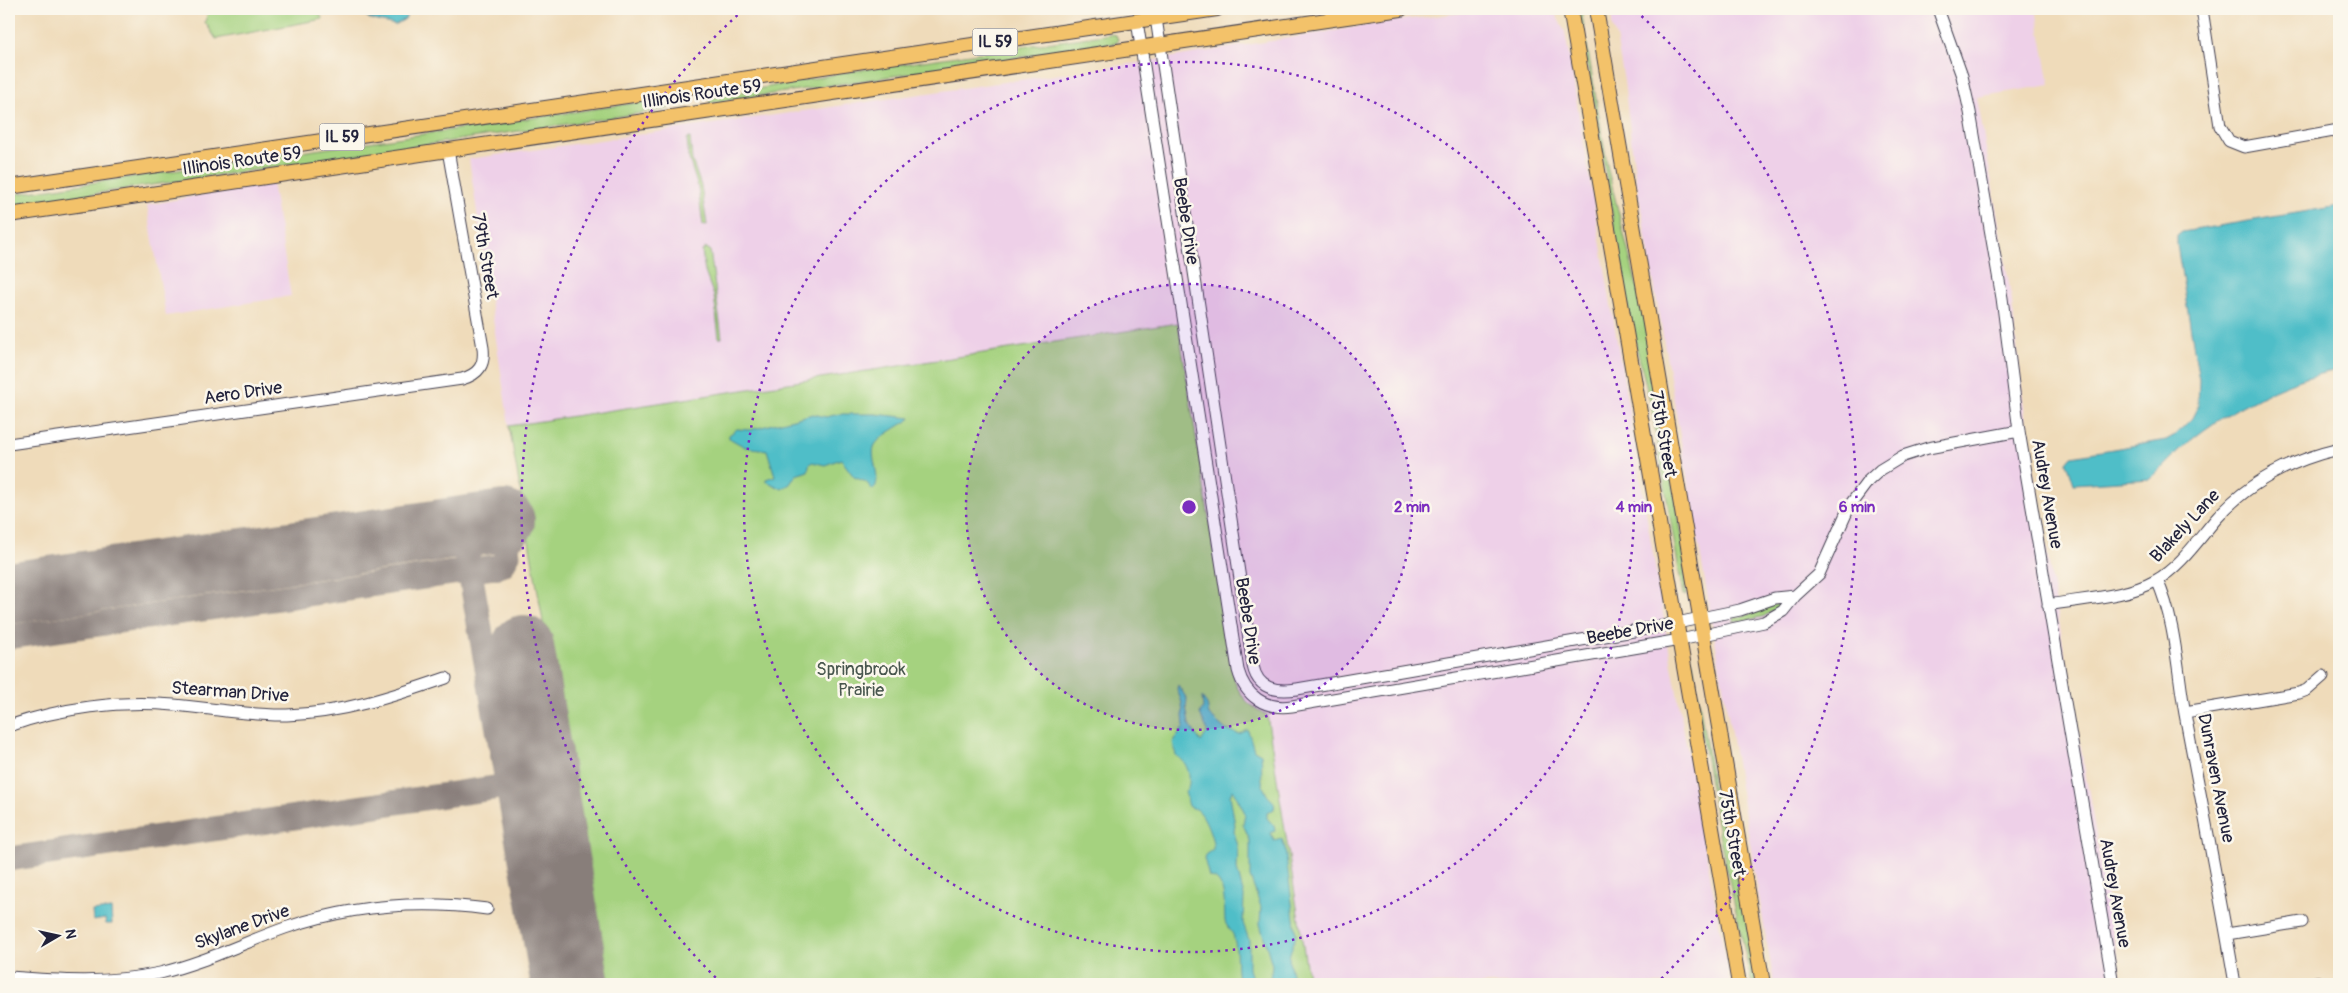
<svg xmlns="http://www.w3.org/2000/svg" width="2348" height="993" viewBox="0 0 2348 993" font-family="Pangolin,sans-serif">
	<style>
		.built { fill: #eed0e8 }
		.green { fill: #a5d27f; stroke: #647a5d }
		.water { fill: #50bec8; stroke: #397082 }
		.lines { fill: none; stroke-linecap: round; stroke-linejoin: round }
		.taxiway { stroke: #887e7a; stroke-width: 25 }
		.runway { stroke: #887e7a; stroke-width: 62 }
		.minor-casing { stroke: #413e4e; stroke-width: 13 }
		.major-casing { stroke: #413e4e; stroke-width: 16 }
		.minor { stroke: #fff; stroke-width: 11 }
		.major { stroke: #f3c26a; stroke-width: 14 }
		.ring { fill: none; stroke: #7b2cbf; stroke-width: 2.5; stroke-dasharray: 2.5 5 }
		.labels { text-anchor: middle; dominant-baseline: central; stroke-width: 5; stroke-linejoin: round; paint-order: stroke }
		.shield { fill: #fbf7ec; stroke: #636270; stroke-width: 1 }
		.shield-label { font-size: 16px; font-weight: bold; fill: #22223b }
		.street-label { font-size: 18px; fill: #22223b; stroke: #fbf7ec }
		.park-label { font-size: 18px; fill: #49574f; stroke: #fbf7ec }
		.centre { fill: #7b2cbf; stroke: #fbf7ec; stroke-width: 2.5 }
		.ring-label { font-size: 15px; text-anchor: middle; font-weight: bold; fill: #7b2cbf; stroke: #fbf7ec; stroke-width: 5; stroke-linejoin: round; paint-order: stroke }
	</style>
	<rect width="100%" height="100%" fill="#fbf7ec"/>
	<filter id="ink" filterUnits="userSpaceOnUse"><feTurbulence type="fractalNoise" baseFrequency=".02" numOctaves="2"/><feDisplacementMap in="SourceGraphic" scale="10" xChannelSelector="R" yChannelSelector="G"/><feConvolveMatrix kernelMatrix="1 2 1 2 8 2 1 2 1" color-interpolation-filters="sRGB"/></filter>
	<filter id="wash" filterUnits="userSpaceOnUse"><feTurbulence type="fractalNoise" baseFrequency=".0096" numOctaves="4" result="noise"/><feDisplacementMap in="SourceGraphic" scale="20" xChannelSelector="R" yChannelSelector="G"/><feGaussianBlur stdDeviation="1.12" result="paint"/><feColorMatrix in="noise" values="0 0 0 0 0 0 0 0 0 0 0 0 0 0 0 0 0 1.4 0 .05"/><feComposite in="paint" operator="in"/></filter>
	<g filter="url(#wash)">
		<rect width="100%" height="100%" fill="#efdbba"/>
		<path class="built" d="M1494,9H1546L1555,13L1565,32L1669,649L1730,984H1309L1267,715L1248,704L1239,693L1235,682L1178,323L509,426L469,159L1137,63L1387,22Z
			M1612,9H2036L2050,85L1977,97L2011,295L2028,443L2122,984H1774L1635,173L1624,81L1616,36L1612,27Z
			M272,182L291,296L166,316L147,205Z"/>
		<path class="green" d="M209,9H316L323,19L216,39L205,22Z
			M1578,9H1581L1608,170L1645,319L1683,543L1686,595H1683L1651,404L1631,326Z
			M1110,34L1116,35L1118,40L1116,43L710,103L709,99L715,97L847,72Z
			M648,101L665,103L669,109L9,206V195Z
			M690,138L692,160L701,186L707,225H703L698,187L689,159L687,139Z
			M706,248L710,250L722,338H719L714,296L705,272L702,251Z
			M1178,323L1235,682C1242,699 1251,707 1267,715L1309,984H606L509,426Z
			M1781,602L1783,605L1763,617L1734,622V618L1754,613Z
			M1688,656H1690L1693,664L1714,792L1746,916L1757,984H1752L1719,834Z"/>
		<path class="water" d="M356,9H410L405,19L395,25L370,19Z
			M2339,206V370C2289,378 2228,409 2189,442C2175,453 2164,467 2150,479L2074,484L2067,462L2072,456L2166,440L2175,435L2192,418L2198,406L2199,380L2177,245V236L2182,232Z
			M813,414L826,417L839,414H875L911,418C903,425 878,436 874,447C870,459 883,480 873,490L866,482L854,477L841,459L825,465L812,462L809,465L808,471L796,475L790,484L782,489L766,481V479L775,476L767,450L745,447L729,438V435L737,429L750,430Z
			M1178,685L1187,699L1186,707L1189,724L1201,742L1208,731L1200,714L1203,707L1202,697L1207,704L1209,715L1226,730L1239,734L1248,730L1254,750L1261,754C1263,768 1259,780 1266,793C1270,801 1276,799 1274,809L1267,813V818L1274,826L1275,831L1271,833L1274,841L1282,839L1285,848L1296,934C1295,942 1292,946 1290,953C1287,962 1293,976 1295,984H1270L1272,965L1260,924L1261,907L1250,877V841L1243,824L1245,813L1233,790L1230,795L1235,825L1234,832L1238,846L1237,869L1244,896L1243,923L1249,940V969L1254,984H1239C1235,970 1238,952 1234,938C1233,931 1226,927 1225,921C1224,909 1227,877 1209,877L1204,858L1205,855L1213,849C1215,842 1204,812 1196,809C1194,808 1191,808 1189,806L1185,792C1194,783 1188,760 1176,756L1173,742L1184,727L1182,703L1177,689Z
			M111,909L112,924H106L105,919L93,921L92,911Z"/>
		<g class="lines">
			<path class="taxiway" d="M462,527L543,984
				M9,637L495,567L502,565L508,555L504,521
				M9,859L507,786"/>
			<path class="runway" d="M9,593L504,521
				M523,646L579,984"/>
		</g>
	</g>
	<g filter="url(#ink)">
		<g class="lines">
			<g class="minor-casing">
				<path id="minor" d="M1938,9L1962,76L1970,112L2002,298L2019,431L2113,984
					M2202,9L2220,126L2229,141L2244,147L2339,130
					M1156,18L1253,666C1258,690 1277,692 1297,689L1657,627L1740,610L1775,598L1795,596
					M1137,21L1238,670C1245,696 1265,710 1292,706L1680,640L1764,622L1783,611L1795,596L1819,574L1850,505L1868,481L1880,470L1903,456L1928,448L2019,431
					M9,444L462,379C479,374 485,365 483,348L448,150
					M2157,580C2176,622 2177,670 2185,714C2202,804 2220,894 2235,984
					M2048,605C2081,599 2127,597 2155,581C2180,567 2198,540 2216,519C2248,482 2292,460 2339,449
					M2185,712L2299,693L2307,690L2323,676
					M9,726C60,708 119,700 174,705C212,708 248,716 287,715C343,713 394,696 446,678
					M2227,934L2302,922
					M9,977C60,981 109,984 160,973C203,963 243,943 285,928C349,906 419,900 487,909
					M2302,984L2318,982L2325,984"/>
			</g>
			<g class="major-casing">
				<path id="major" d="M1570,9L1739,984
					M1596,9L1763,984
					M9,187L1217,9
					M9,215L1401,9"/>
			</g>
			<use href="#minor" class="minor"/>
			<use href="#major" class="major"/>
		</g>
	</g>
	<circle cx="1189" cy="507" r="223" fill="#7b2cbf" fill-opacity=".12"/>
	<g class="ring">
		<circle cx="1189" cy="507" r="223"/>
		<circle cx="1189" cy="507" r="445"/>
		<path d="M721 983A668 668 0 0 1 742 11M1636 11A668 668 0 0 1 1657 983"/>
	</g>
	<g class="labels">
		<g class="shield">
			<rect x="972.5" y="28.5" width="45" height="27" rx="4"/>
			<rect x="319.5" y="123.5" width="45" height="27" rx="4"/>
		</g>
		<g class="shield-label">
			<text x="995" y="42">IL 59</text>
			<text x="342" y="137">IL 59</text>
		</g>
		<g class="street-label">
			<text transform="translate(702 94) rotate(-8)">Illinois Route 59</text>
			<text transform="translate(242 161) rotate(-8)">Illinois Route 59</text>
			<text transform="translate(1186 221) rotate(81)">Beebe Drive</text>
			<text transform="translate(485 256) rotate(80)">79th Street</text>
			<text transform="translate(243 393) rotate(-8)">Aero Drive</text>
			<text transform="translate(1663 434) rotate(80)">75th Street</text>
			<text transform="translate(2047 494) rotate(80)">Audrey Avenue</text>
			<text transform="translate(2185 526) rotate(-47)">Blakely Lane</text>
			<text transform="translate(1248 621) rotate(81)">Beebe Drive</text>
			<text transform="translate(1630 631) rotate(-10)">Beebe Drive</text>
			<text transform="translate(230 692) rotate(4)">Stearman Drive</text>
			<text transform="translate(2216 778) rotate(79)">Dunraven Avenue</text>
			<text transform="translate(1732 833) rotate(80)">75th Street</text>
			<text transform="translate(2115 893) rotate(80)">Audrey Avenue</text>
			<text transform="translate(242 927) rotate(-20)">Skylane Drive</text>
		</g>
		<g class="park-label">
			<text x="861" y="669">Springbrook<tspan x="861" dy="21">Prairie</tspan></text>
		</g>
	</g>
	<circle cx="1189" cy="507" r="8" class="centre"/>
	<g class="ring-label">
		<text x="1412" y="512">2 min</text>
		<text x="1634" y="512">4 min</text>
		<text x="1857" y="512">6 min</text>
	</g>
	<rect width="2348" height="993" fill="none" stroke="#fbf7ec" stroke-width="30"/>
	<g transform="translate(58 936) rotate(81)" stroke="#fbf7ec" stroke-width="4" paint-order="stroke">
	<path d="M0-4L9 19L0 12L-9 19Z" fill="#22223b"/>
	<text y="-8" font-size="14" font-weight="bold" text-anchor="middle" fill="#22223b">N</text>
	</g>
</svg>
